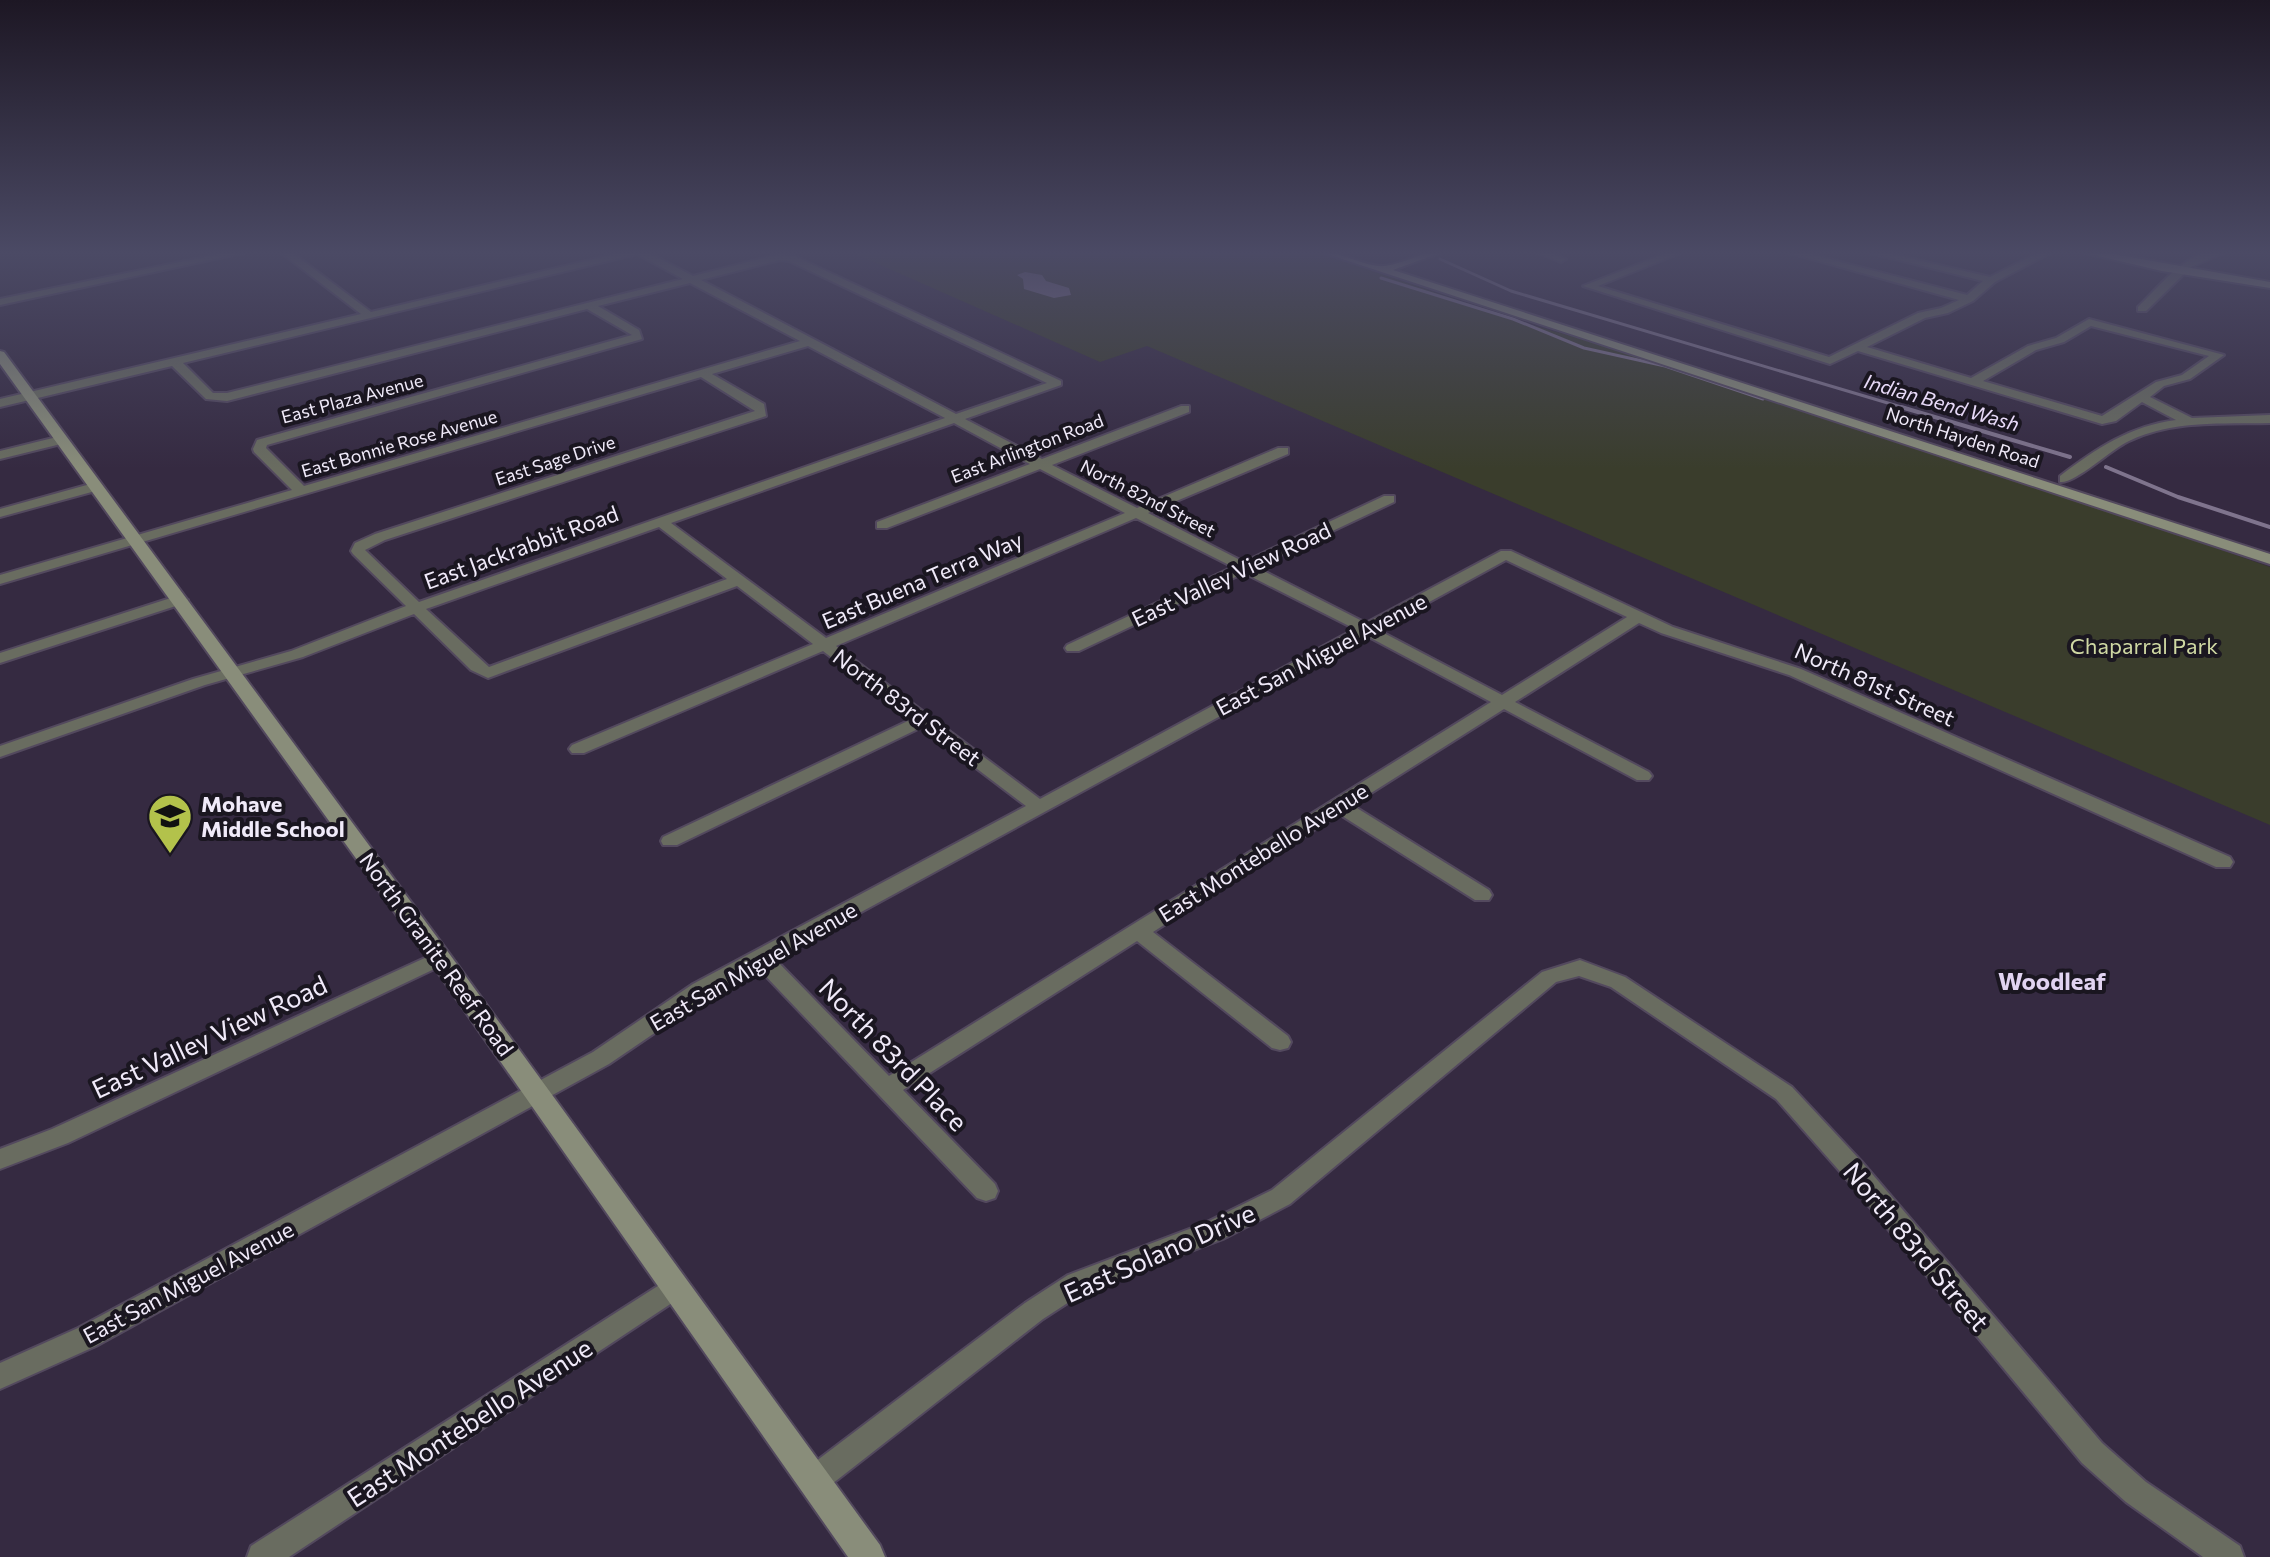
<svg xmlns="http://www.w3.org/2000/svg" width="2270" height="1557" viewBox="0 0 2270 1557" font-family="Commissioner,sans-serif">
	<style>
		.green { fill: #3a3d2c }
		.water { fill: #7f748d }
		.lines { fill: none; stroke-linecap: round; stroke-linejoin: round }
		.stream-far1 { stroke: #7f748d; stroke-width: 3 }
		.stream { stroke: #7f748d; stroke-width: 4 }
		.street-casing { stroke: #53495e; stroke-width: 4 }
		.secondary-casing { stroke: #53495e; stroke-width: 4 }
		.street { fill: #696c60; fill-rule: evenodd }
		.secondary { fill: #898d7a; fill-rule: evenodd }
		.labels { text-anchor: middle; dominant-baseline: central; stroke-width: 8; stroke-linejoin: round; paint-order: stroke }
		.far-street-label { font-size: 18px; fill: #f0eaf9; stroke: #1a1620 }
		.far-water-label { font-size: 20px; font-style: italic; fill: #e8daf8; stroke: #1a1620 }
		.street-label { font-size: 22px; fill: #f0eaf9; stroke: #1a1620 }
		.park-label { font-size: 22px; fill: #cfd8a3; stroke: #1a1620 }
		.poi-label { font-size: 22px; font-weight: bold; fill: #f0eaf9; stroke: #1a1620; text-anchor: start }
		.neighbourhood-label { font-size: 24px; font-weight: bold; fill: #e1d3f1; stroke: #1a1620 }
		.near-street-label { font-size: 26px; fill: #f0eaf9; stroke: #1a1620 }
	</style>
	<rect width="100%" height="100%" fill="#352a41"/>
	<path class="green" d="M849,251H1314L1524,323L1636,354L1946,456L1963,465L2076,499L2270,567V825L1147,346L1100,362Z"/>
	<path class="water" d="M1025,272L1042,275L1046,281L1069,288L1071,295L1054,298L1024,289L1023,279L1017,275Z"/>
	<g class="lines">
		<path class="stream-far1" d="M1440,259L1511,291L1908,409
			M1381,278L1513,319L1584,348L1665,366L1763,399"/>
		<path class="stream" d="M1901,407L2070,457
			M2106,467L2178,497L2270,527"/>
		<g class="street-casing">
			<path id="street" d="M234,251H252L0,305V299Z
				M279,251H290L371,312L628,251H645L693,276L780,254L794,256L1061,381V385L965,419L1042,459L1181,406H1189V412L1052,465L1137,508L1278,448H1288V454L1148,513L1244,562L1384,496H1394V502L1256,567L1366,623L1501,551H1511L1673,627L1801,669L2230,857L2233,862L2230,867H2216L1789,675L1661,633L1639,623L1515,702L1649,772L1652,776L1649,780H1637L1504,709L1352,805L1489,890L1492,895L1489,900H1475L1339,814L1153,932L1288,1036L1291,1042L1288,1048L1280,1050L1272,1048L1137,941L903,1090L995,1184L998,1191L995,1198L986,1201L977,1198L758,968L709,996L609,1064L96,1346L0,1389V1363L78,1328L593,1052L693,984L1026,806L922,727L677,845H663L661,841L663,837L912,719L823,651L584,753H572L569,749L572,745L813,644L737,586L488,678L471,670L414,614L303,657L205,685L0,757V746L193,679L291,651L406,606L353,554L351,551L355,543L375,534L755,411L701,377L0,584V575L292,490L254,452L253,449L257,440L632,335L587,309L227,401L206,399L172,366L0,407V399L361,314ZM637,254L683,279L227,393H213L183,363ZM780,260L789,261L1047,383L956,414L701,280ZM690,283L800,341L304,486L266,448L267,445L642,339L639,330L598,306ZM808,346L945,418L419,602L365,550L385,540L766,416L764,404L712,374ZM954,423L1030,464L877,522V528H887L1040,469L1125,513L826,638L671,523ZM1136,518L1233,567L1067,645L1065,648L1067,651H1079L1244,573L1355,629L1040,799L836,646ZM659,527L727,579L489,667L426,609ZM1506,560L1627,617L1502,695L1378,630ZM1367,636L1491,702L889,1076L775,959Z
				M1533,251H1546L1566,259L1561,262Z
				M1672,251H1685L1598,286L1829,357L1918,313L1941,308L1959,300L1783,251H1798L1967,295L1983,281L1863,251H1879L1990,277L2042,251H2054L1995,282L1973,301L1948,313L1925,318L1867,347L1971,378L2028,346L2056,338L2089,319L2224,355L2190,379L2164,386L2150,397L2192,418L2270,415V423C2223,424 2172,420 2129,441C2111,449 2075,484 2060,482V476C2097,448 2130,426 2176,420L2142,402L2116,421L2102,424L1858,351L1830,364L1583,286ZM2091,326L2209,356L2182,375L2156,382L2102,416L1983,381L2036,350L2064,342Z
				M2208,251H2227L2191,267L2146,311H2138V307C2160,286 2178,261 2208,251Z
				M61,436L65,437V443L0,459V451Z
				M94,483L101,487L99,490L0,517V509Z
				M180,595L188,600L185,603L0,663V653Z
				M440,951L447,953L450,958L447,963L68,1143L0,1169V1149L52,1129Z
				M1580,960L1625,977L1792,1087L1862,1162L2102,1443L2146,1482L2240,1546L2244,1557H2203L2126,1502L2082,1463L1844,1176L1776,1099L1611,987L1579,976L1556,982L1290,1204L1223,1239L1086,1291L1043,1319L823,1491L813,1495L803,1491L798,1481L803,1471L1025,1303L1068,1275L1205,1223L1272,1190L1542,972Z
				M675,1275L684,1279L688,1287L684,1295L289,1557H247L251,1546Z"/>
		</g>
		<g class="secondary-casing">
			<path id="secondary" d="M1318,251C1339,251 1367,268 1385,266C1406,263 1423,251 1445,251L1393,270L2270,554V564Z
				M2077,251H2096L2270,282V288L2162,271Z
				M0,351L4,352L448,952L880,1545L885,1557H848L432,964L0,364Z"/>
		</g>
		<use href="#street" class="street"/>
		<use href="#secondary" class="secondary"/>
	</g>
	<linearGradient id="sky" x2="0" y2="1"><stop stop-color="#1d1724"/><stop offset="0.54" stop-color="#4b4a65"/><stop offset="1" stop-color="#4b4a65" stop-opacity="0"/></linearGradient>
	<rect width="2270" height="469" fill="url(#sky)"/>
	<defs>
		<g id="school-pin" transform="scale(2.3)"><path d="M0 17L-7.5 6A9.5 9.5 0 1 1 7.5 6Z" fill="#b3c24b" stroke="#1a1620"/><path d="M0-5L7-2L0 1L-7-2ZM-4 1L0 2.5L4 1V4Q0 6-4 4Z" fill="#111"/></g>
	</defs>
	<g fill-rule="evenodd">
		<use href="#school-pin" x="170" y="816"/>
	</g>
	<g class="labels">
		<g class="far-street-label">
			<text transform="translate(352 398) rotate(-15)">East Plaza Avenue</text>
			<text transform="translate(1963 437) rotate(18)">North Hayden Road</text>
			<text transform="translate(399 443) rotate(-16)">East Bonnie Rose Avenue</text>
			<text transform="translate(1027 448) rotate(-21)">East Arlington Road</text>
			<text transform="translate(555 460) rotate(-18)">East Sage Drive</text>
			<text transform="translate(1148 498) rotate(27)">North 82nd Street</text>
		</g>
		<g class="far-water-label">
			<text transform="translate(1942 402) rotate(16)">Indian Bend Wash</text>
		</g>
		<g class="street-label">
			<text transform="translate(521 547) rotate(-20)">East Jackrabbit Road</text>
			<text transform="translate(1231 574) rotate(-25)">East Valley View Road</text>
			<text transform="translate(922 580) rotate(-23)">East Buena Terra Way</text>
			<text transform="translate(1321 654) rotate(-28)">East San Miguel Avenue</text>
			<text transform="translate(1875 684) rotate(24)">North 81st Street</text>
			<text transform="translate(907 707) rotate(37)">North 83rd Street</text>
			<text transform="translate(1263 852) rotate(-32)">East Montebello Avenue</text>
			<text transform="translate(437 954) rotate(54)">North Granite Reef Road</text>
			<text transform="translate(753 966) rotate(-30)">East San Miguel Avenue</text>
			<text transform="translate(188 1282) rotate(-28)">East San Miguel Avenue</text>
		</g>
		<g class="park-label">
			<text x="2144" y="645">Chaparral Park</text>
		</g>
		<g class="poi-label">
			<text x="201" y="803">Mohave<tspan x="201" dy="25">Middle School</tspan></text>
		</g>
		<g class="neighbourhood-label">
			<text x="2052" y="980">Woodleaf</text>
		</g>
		<g class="near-street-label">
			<text transform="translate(209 1036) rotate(-25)">East Valley View Road</text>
			<text transform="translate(894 1054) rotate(46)">North 83rd Place</text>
			<text transform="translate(1917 1246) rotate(50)">North 83rd Street</text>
			<text transform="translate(1159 1252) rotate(-24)">East Solano Drive</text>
			<text transform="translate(469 1422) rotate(-33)">East Montebello Avenue</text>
		</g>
	</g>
</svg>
